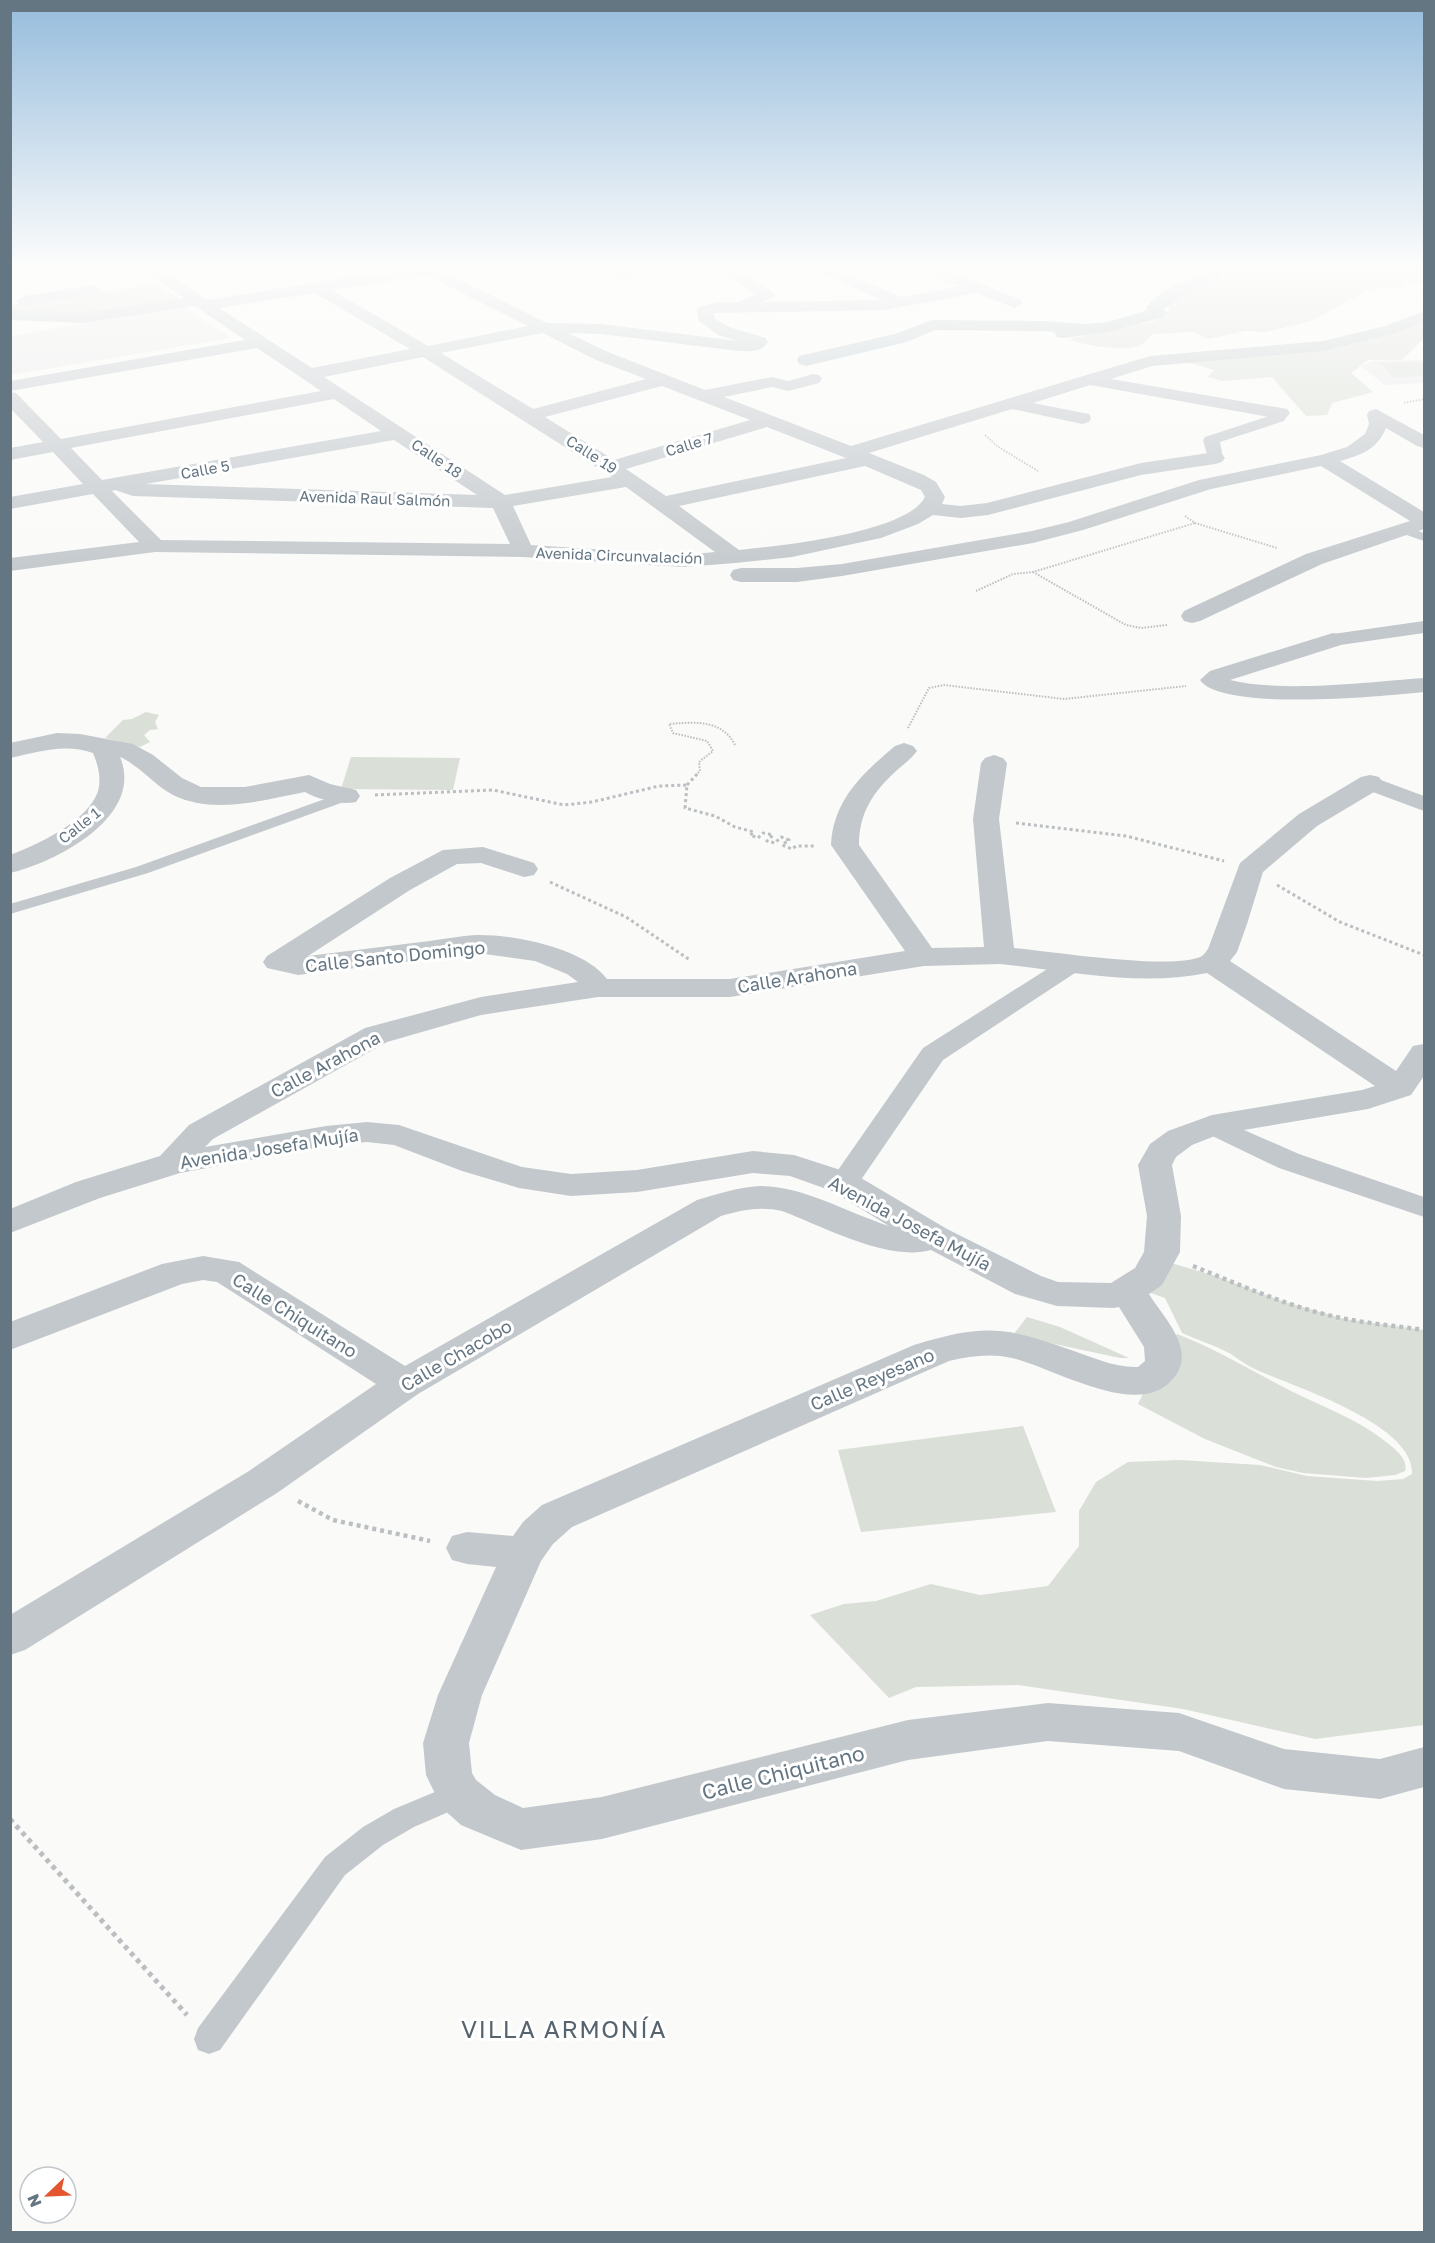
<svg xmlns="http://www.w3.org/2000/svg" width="1435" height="2243" viewBox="0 0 1435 2243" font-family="'Golos Text',sans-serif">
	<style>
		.built { fill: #e8e9e9 }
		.green { fill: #dadfd7 }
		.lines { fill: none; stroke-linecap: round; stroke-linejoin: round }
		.canal { fill: #bbc7cb; fill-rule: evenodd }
		.path-far3 { stroke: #bbbfc2; stroke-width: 2; stroke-dasharray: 1.5 1.5; stroke-linecap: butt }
		.path-far2 { stroke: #bbbfc2; stroke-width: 3; stroke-dasharray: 3 3; stroke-linecap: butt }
		.path-far1 { stroke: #bbbfc2; stroke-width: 4.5; stroke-dasharray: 4 4; stroke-linecap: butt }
		.path { stroke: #bbbfc2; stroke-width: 5; stroke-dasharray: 4.5 4.5; stroke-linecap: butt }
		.service { fill: #c3c8cc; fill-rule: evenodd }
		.pedestrian { fill: #c3c8cc; fill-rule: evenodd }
		.minor { fill: #c3c8cc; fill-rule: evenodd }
		.labels { text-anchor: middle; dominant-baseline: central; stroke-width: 6; stroke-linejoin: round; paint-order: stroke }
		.far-street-label { font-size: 15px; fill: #657683; stroke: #fff }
		.street-label { font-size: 18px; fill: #657683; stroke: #fff }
		.near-street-label { font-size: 21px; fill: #657683; stroke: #fff }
		.near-neighbourhood-label { font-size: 24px; letter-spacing: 1.5px; fill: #57646e; stroke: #fff }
	</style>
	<rect width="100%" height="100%" fill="#fafaf8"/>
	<path class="built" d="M183,306L231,338L11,375V336Z
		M1424,360V383L1385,385L1361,366L1373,361Z"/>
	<path class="green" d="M1230,267H1424V282L1405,284L1403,288L1370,289L1311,321L1266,332L1245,331L1208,339L1193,332L1153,334C1149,337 1146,341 1143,344C1131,353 1083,346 1070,339L1154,321L1169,311V301L1180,294L1222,280Z
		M158,284L182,301L95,317L11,313L10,305Z
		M1424,312V338L1402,360H1368L1351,373L1373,392L1332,403L1327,415L1306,416L1272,377L1222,381L1208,377L1214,370L1177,359L1355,341Z
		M1424,362V376L1394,377L1379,363Z
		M146,712L159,715L155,722L158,729L150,730L144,735L150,742L140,747L105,738L123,720L132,719Z
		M351,757L460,758L453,790L341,789Z
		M1143,1255L1216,1276L1282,1301L1316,1311L1345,1319L1424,1330V1725L1315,1739L1183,1709L1018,1685L916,1687L889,1698L810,1615L844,1604L876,1601L931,1584L980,1595L1048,1586L1079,1546V1511L1096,1482L1128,1462L1179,1460L1260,1465L1307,1476L1377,1481L1403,1479L1412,1474C1415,1424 1294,1387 1257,1370C1247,1366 1239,1359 1229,1353C1214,1345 1198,1340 1182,1333L1165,1298L1142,1290Z
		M1027,1317L1060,1327L1129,1358H1120L1013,1335Z
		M1177,1334C1216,1349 1252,1371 1289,1390C1323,1407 1360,1420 1390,1445C1398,1452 1408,1460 1405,1471L1395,1475L1366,1478L1303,1473L1276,1467L1205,1439L1138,1404L1158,1363Z
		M1023,1426L1056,1512L861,1532L838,1450Z"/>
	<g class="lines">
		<path class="canal" d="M1211,267H1227L1218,283L1187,293L1164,309L1167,313L1164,317L1108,332L1063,338L1057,337L1054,332L1044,331L935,330L907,342L806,366L799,364L797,360L799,356L895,334L932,320L1044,321L1087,324L1107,322L1148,310L1146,308C1160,288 1183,282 1206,275Z"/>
		<path class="path-far3" d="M1404,403L1424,399
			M985,435L997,446L1038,471
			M1185,516L1195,523L1277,548
			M1033,572L1126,625L1141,628L1167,625
			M976,591L1013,574L1033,572L1195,523
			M908,728L929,688L944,685L1064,699L1186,686
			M698,773L700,771L699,762L713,751L707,741L673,733L669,724C694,722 722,719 735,745"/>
		<path class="path-far2" d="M687,785L699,772
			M375,795L493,790L564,805L592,802L659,786L687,785L685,808L715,816L735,827L754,832L750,835L758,838L763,833L773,835L767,841L775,843L781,837L789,840L782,845L792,849L796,846H814
			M1016,823L1126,836L1224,861
			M550,882L626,917L690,960
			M1277,885L1340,922L1424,955"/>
		<path class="path-far1" d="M1193,1266C1243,1286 1293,1309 1346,1319C1372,1324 1398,1326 1424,1330
			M298,1501L333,1520L430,1541"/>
		<path class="path" d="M10,1819L187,2015"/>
		<path class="service" d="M1405,526L1424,533V541L1401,533V527Z
			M347,791L355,796L352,799L148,873L10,914V904L136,867Z
			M459,1782L469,1785L473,1794L469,1803L414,1827L383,1845L345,1875L220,2050L209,2054L198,2050L194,2039L198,2028L325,1857L363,1827L394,1809Z"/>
		<path class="pedestrian" d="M1281,408L1289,413L1284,421L1220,442L1223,458L1215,463L1209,462L1203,440L1205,437L1272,415L1275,410Z
			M1424,621V633L1333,646L1326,644L1323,640L1326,636L1333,634Z
			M1370,776L1424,796V811L1362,788L1359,783L1362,778Z
			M1072,956L1081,959L1085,964L1081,969L943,1060L854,1190L844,1192L834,1190L829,1183L923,1048L1063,959Z
			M1212,1116L1299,1154L1424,1197V1217L1279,1168L1202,1131L1198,1125L1202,1119Z"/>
		<path class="minor" d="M139,267H157L207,300L413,267H450L448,271L444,272L547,323L601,324L738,341L720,336L699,321L697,310L699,307L717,302H738L755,294L715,267H733L773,292L775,295L764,302L881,300L815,270L812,267H833L901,297L960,286L921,270L918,267H939L1021,300L1023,303L1015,308L976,293L885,310L714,313L715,319L732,328L766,338L768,342C760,353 751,351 738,351L601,334L568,333L608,352L705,390L772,377L788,381L813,374L819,375L822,379L819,383L788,391L772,387L724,397L851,446L1150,356L1323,341L1385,326L1424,311V322L1396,333L1323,351L1152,366L1111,379L1287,409L1290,413L1287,417L1281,419L1090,385L1033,403L1089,414L1091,418L1089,422L1082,424L1012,409L869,453L924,475L936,482L945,497L942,504L961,506L987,503L1141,463L1215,452L1222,454L1225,458L1222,462L1215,464L1141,475L988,515L961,518L933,515L918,524L881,538L792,557L735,563L684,567L523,557L155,552L10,571V558L139,542L93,494L10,509V497L83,484L53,452L10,460V448L43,442L10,408V392L16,393L61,439L321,391L257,348L10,391V381L245,340L195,306L83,323L10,320V310L83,313L184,298ZM426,275L528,326L428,346L332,290ZM315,293L410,349L312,368L219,308ZM543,333L596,360L646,379L533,409L441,353ZM423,357L612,477L505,495L324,377ZM662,386L750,420L614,460L545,417ZM334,399L381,431L102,480L71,448ZM767,427L846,458L666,496L626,469ZM394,440L477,495L146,484ZM865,466L921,490L925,497C907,533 779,546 739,550L679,506ZM626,487L715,552L684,555L531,545L513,506ZM115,490L133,496L493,508L510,544L161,540L112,491Z
			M598,267C611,267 625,265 635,275L627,280L601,270Z
			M93,285L99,287L101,290L99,293L24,306L16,301L24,296Z
			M1376,409L1424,435V448L1417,446L1386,428C1377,450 1361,455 1340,461L1424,512V529L1322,564L1200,621L1192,623L1184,621L1181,616L1184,611L1306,554L1410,521L1321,466L1211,489L1083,530L1033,543L842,576L797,582H741L733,580L730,575L733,570L741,568H797L842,564L1032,531L1069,522L1199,480L1321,455L1347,447L1365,434L1369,424L1367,415L1369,411Z
			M1333,633L1341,635L1345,640L1341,645L1230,680C1283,693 1368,682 1424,678V692C1385,696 1222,712 1200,680L1210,671Z
			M57,733L80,734L133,744L153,755L182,778L201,787H245L309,775L330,784L356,790L360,796L356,802C341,805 319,800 305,792C263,800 214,815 173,795C154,785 140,766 120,757C145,816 57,862 10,873V855C37,845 81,824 95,798C103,784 99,767 93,753C65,743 38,752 10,758V743Z
			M904,743L913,746L917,751C911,759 903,765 896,771C873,792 859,813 859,845L932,948L984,947L973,819L981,763L985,758L994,755L1003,758L1007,763L999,819L1014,948C1050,951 1175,971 1202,956C1205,954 1206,951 1208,949L1240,863L1299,814L1361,777L1370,775L1379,777L1383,783L1379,789L1317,826L1263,872L1247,924L1237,952L1230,961L1396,1071L1413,1046L1424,1044V1076L1411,1095L1368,1109L1220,1134L1192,1145L1176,1157L1172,1165L1181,1216L1180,1252L1162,1285L1149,1294C1166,1321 1199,1352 1171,1381C1136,1419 1052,1367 1012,1358C991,1353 970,1356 949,1361L572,1527L553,1544L541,1561L482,1695L469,1743L472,1773L476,1780L495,1795L523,1808L602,1797L908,1720L1048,1703L1179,1713L1284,1749L1380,1759L1424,1747V1787L1380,1799L1284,1789L1179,1751L1048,1741L908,1760L602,1839L521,1850L461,1825L442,1808L426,1775L423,1743L438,1695L496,1567L467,1564L452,1560L446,1548L452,1536L467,1532L513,1536L523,1522L542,1505L914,1345C983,1324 1004,1326 1071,1350C1092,1357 1115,1368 1138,1367L1145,1361L1144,1347L1119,1307L1113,1308L1057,1306L1015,1294L931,1250C888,1262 822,1226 782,1211C761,1206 741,1210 721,1216L418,1394L277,1493L25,1650L10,1655V1615L249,1471L376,1384L217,1282L203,1280L182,1284L10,1350V1322L162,1264L203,1256L239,1262L405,1366L697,1200C717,1194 739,1187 760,1186C804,1186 848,1213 889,1226L832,1191L790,1176L753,1173L637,1192L571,1196L519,1188L462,1171L394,1145L367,1142L326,1146L180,1173L100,1198L10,1233V1209L76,1182L160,1156L189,1125L365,1028L481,997L578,982L567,974L535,961L477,953L298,975L267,968L263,962L267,956L390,878L443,850L483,847L534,863L538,869L534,875L524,877L481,863L457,864L410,890L308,956C346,951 384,947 421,942C439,940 458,936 476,935C513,934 584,948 607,979H730L905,951L831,845C833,800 863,773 895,746ZM1000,964C1068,971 1139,987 1207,973L1375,1086L1362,1090L1212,1115L1168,1131L1150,1144L1138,1165L1147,1216L1144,1252L1135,1268L1111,1283L1058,1282L1041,1276L947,1229L856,1175L794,1155L753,1151L637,1170L571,1174L522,1167L399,1125L367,1122L326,1126L205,1147L213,1139L387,1042L481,1015L598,997H730L924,966Z"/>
	</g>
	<linearGradient id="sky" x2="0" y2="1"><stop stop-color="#96bcdc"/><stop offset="0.46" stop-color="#fdfdfc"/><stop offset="1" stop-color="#fdfdfc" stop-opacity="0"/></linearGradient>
	<rect width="1435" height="581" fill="url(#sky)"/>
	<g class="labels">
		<g class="far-street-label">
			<text transform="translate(689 444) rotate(-17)">Calle 7</text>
			<text transform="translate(592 454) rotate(33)">Calle 19</text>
			<text transform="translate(437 458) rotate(34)">Calle 18</text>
			<text transform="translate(205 469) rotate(-10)">Calle 5</text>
			<text transform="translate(375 498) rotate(2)">Avenida Raul Salmón</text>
			<text transform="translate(619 555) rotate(2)">Avenida Circunvalación</text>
			<text transform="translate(79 825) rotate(-38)">Calle 1</text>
		</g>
		<g class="street-label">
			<text transform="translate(395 956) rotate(-6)">Calle Santo Domingo</text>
			<text transform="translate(797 977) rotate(-9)">Calle Arahona</text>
			<text transform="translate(325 1064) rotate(-28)">Calle Arahona</text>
			<text transform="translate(269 1148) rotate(-9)">Avenida Josefa Mujía</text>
			<text transform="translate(910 1223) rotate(28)">Avenida Josefa Mujía</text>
			<text transform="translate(295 1315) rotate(32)">Calle Chiquitano</text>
			<text transform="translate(456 1355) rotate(-30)">Calle Chacobo</text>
			<text transform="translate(872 1379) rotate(-23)">Calle Reyesano</text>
		</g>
		<g class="near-street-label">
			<text transform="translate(783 1772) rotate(-14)">Calle Chiquitano</text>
		</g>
		<g class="near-neighbourhood-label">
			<text x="564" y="2028">VILLA ARMONÍA</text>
		</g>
	</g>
	<rect width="1435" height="2243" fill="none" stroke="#657683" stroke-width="24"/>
	<g transform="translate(48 2195) rotate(247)"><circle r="28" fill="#ffffff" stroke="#c1c8cd" stroke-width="1.5"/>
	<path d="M0-4.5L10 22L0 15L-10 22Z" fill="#e4572e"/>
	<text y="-9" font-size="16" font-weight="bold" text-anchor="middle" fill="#657683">N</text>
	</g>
</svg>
